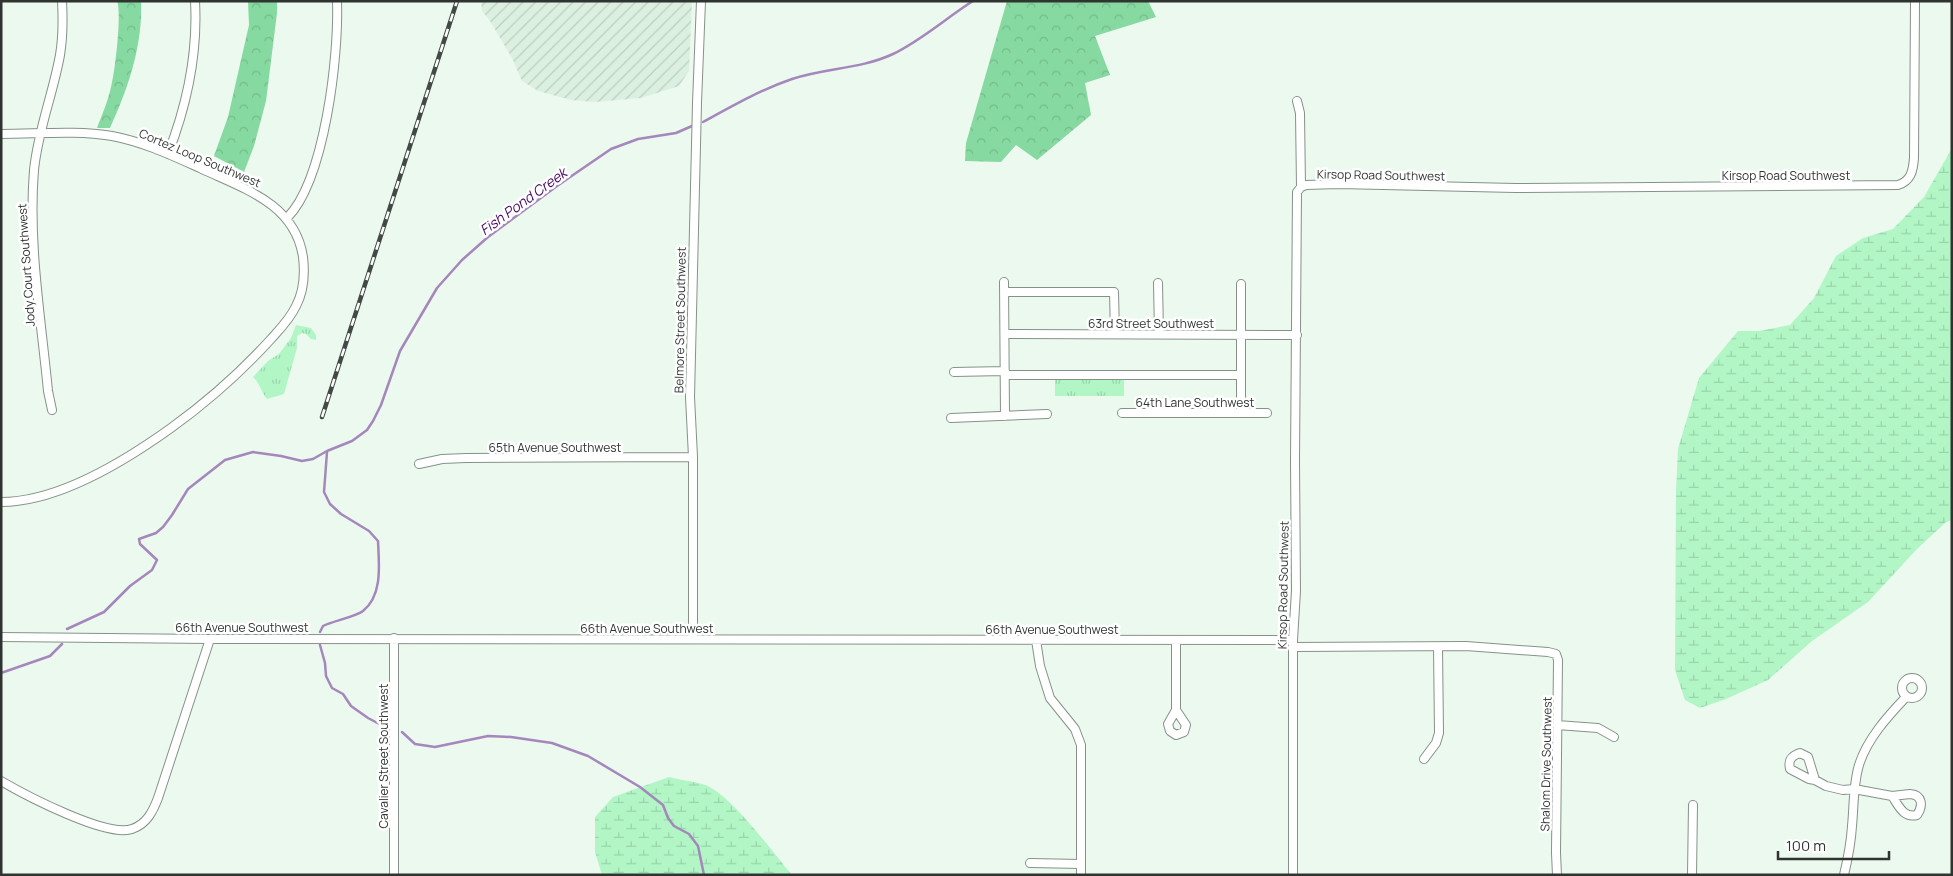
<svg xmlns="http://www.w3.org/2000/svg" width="1953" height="876" viewBox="0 0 1953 876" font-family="Manrope,sans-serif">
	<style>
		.industrial { fill: url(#industrial-furrows) }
		.grass { fill: url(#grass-tufts) }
		.forest { fill: url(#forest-crowns) }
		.wetland { fill: url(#wetland-marsh) }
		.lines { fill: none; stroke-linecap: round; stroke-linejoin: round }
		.stream { stroke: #a587bb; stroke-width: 2.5 }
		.minor-casing { stroke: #869289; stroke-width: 10 }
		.minor { stroke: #fff; stroke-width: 8 }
		.rail-casing { stroke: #434945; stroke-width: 4.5 }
		.rail { stroke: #fff; stroke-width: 2.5; stroke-dasharray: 8; stroke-linecap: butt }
		.labels { text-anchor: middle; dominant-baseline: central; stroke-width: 5; stroke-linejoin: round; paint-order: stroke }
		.street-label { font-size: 12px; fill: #2f3430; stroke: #fff }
		.water-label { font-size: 14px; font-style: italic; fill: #430561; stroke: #fff }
	</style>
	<defs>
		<pattern id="industrial-furrows" width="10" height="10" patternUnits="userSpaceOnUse" patternTransform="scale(1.25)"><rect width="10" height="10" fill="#dcf0e1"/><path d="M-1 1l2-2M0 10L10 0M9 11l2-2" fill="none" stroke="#bdcec1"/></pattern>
		<pattern id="grass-tufts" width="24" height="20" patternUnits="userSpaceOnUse" patternTransform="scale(1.25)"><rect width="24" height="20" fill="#b2f6c6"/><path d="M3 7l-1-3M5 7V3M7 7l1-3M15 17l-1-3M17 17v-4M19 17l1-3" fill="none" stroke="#99d4aa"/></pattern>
		<pattern id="forest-crowns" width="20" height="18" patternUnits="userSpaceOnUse" patternTransform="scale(1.25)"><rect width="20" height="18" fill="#86d9a0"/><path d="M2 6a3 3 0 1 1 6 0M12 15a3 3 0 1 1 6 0" fill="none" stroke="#74bb8a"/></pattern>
		<pattern id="wetland-marsh" width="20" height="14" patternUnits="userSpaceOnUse" patternTransform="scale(1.25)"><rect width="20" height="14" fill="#b2f6c6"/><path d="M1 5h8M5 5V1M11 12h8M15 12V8" fill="none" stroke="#99d4aa"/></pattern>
	</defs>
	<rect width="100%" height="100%" fill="#ebf9ef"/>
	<path class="industrial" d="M481,1H692L689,71L679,86L641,98L595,102L571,100L538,91L522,81L512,58L490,21L482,11Z"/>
	<path class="grass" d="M296,325L311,328L316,335V340L311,339L306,334L302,333L297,336V348L284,394L267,399C261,392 260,383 253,377L268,361L279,354L291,338Z
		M1055,380H1124V396H1055Z"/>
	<path class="forest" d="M117,1H141C143,45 128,89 110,128H97C102,115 108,101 111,87C115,73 122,12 117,1Z
		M248,1H277V13L266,101L254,146L244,172L214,156L228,117L249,25Z
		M1007,1H1148L1156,17L1095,36L1110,75L1085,83L1091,115L1037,160L1016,145L1001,162L965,161L966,143Z"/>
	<path class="wetland" d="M1952,148V520L1946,522L1916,550L1868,602L1812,641L1768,680L1726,699L1700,708L1685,700L1675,670L1676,490L1678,449L1699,378L1738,331H1759L1790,325L1814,298L1836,256L1863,238L1893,229L1924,197Z
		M669,777C680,780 701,782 710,787C737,803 771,850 792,875H602L595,852V817L613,797Z"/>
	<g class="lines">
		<path class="stream" d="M703,122C732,106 760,90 792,79C825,68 861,69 893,54C922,40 946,18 973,1
			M67,629L104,612L130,586L152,570L157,560L140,544L139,539L156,533L163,527L172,515L188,489L225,460L253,452L281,456L302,461L313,459L327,451L352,441L367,430L373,421L381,405L400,351L437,288L462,260L488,237L557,186L611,149L638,139L676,133L692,126
			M320,632L323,626C333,621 355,617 363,611C383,595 379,564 378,541L369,531L341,514L330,504L324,492L327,452
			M320,645L325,663L326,676L332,688L343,694L351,706L368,718L385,727
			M1,673L50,656L62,644
			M402,732L415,744L435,747L488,736L511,737L552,743L588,756L640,787L663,805L668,818L674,826L689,834L698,846L704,875"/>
		<g class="minor-casing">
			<path id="minor" d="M1297,101L1300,113L1301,187
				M1,134C38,134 76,130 112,136C144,142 173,156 202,169C245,189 295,204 303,257C305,274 304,291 296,306C290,319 280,329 271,339C241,372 207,402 171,428C125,461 59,502 1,502
				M168,154C187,105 198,54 195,1
				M287,218C325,180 339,55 337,1
				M1004,282L1005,416
				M1158,283L1159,334
				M1004,292H1114L1115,334
				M1005,334L1297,335
				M954,372L1005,371
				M1005,375H1241
				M52,410L48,391C41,318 28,243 34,170C38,130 53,94 60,55C63,37 63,19 62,1
				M1122,413H1267
				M1241,413V284
				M951,418L1047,414
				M419,464L442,459L466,458L693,457
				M1,637L210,639L1293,640
				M693,639V457L690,397L697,103L701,1
				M1036,640L1040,666L1050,698L1075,729L1081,745V875
				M1176,640V710
				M1293,647L1466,646L1548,652L1556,654L1558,660L1556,853L1557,875
				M1902 688a10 10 0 1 1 20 0a10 10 0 1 1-20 0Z
				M1176,710L1186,725L1184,732L1176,735L1170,731L1168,724Z
				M1557,725L1598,728L1614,737
				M1800,753L1808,757L1815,780L1809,779L1790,769C1788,760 1791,756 1800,753Z
				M1424,759L1436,743L1439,733L1438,647
				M1815,780L1826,786L1843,790L1854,789L1892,796
				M1,781C25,795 107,838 132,829C147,824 153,811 158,798L210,639
				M1910,794C1923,795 1923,806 1917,815C1903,818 1899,806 1892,796Z
				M1030,863L1081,864
				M394,875V638
				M1293,875V640L1296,591L1295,461L1297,192L1301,187L1306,185L1339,184L1515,188L1898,185C1911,181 1913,171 1914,158L1915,1
				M1692,875L1693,805
				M1844,875C1848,858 1851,843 1852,826C1854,806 1853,785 1859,765C1867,739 1888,716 1906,697"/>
		</g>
		<use href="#minor" class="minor"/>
		<g class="rail-casing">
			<path id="rail" d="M322,417L457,1"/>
		</g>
		<use href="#rail" class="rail"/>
	</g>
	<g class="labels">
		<g class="street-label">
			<text transform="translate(200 158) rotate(23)">Cortez Loop Southwest</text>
			<text transform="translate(1381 175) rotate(1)">Kirsop Road Southwest</text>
			<text x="1786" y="175">Kirsop Road Southwest</text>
			<text transform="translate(26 265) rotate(-94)">Jody Court Southwest</text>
			<text transform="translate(680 320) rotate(-89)">Belmore Street Southwest</text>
			<text x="1151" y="323">63rd Street Southwest</text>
			<text x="1195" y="402">64th Lane Southwest</text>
			<text x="555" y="447">65th Avenue Southwest</text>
			<text transform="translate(1283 585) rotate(-89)">Kirsop Road Southwest</text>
			<text x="242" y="627">66th Avenue Southwest</text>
			<text x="647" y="628">66th Avenue Southwest</text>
			<text x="1052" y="629">66th Avenue Southwest</text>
			<text transform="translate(383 756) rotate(-90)">Cavalier Street Southwest</text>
			<text transform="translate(1546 764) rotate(-89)">Shalom Drive Southwest</text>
		</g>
		<g class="water-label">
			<text transform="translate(523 201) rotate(-36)">Fish Pond Creek</text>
		</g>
	</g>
	<rect width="1953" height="876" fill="none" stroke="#2f3430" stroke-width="5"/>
	<path d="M1778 851v8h111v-8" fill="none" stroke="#2f3430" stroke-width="2.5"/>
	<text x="1786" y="851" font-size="15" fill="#2f3430" stroke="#ffffff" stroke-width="4" paint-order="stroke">100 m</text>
</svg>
